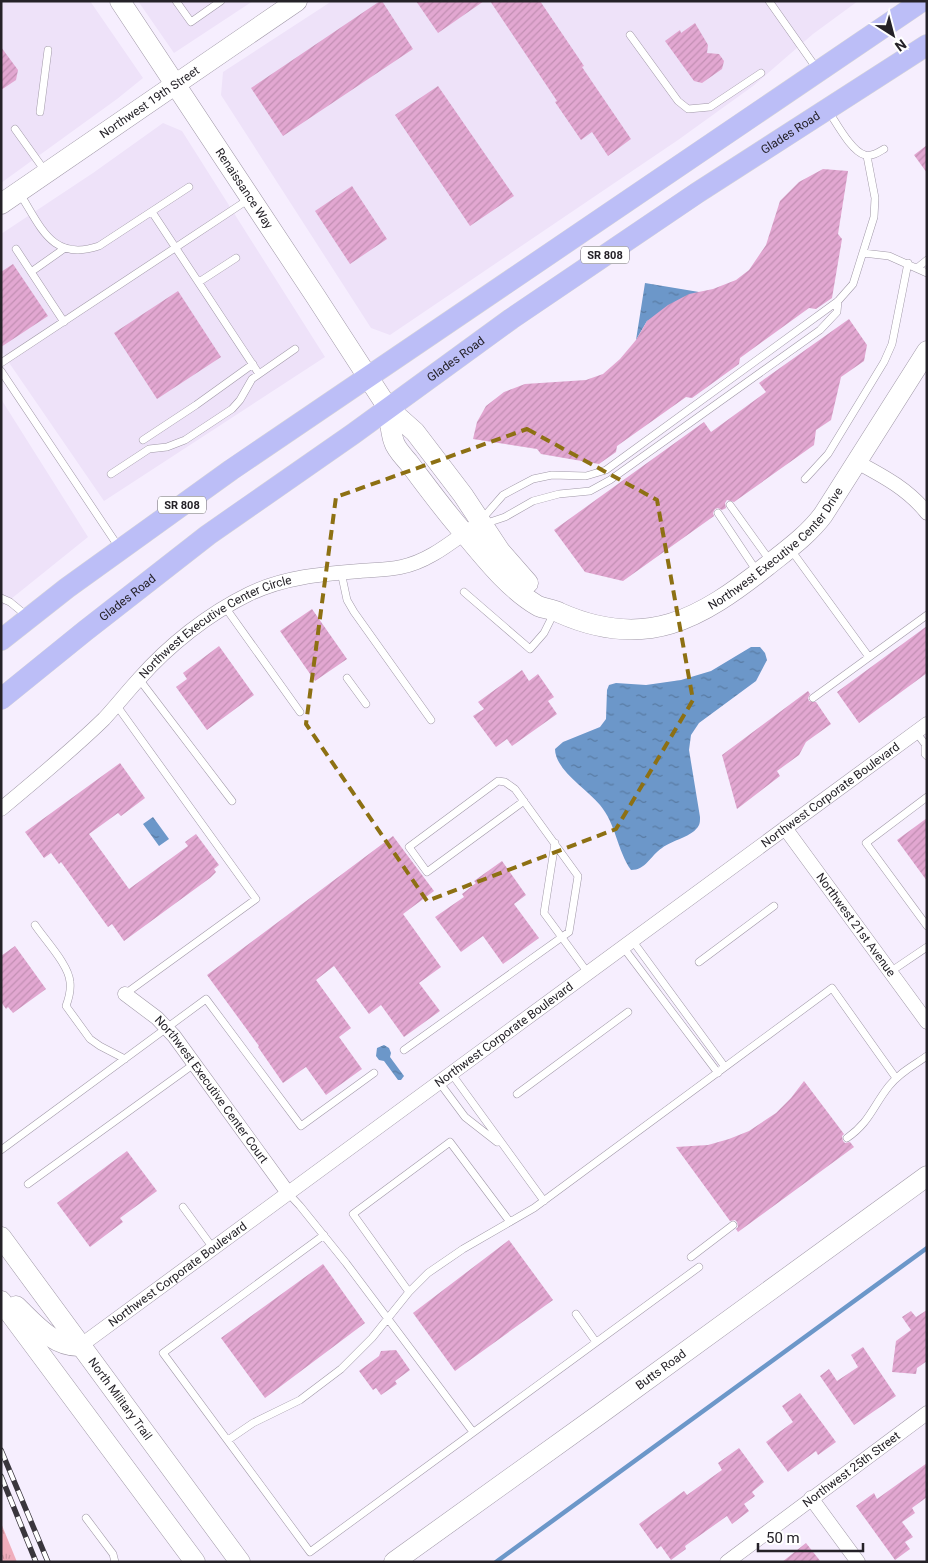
<svg xmlns="http://www.w3.org/2000/svg" width="928" height="1563" viewBox="0 0 928 1563" font-family="Roboto,sans-serif">
	<style>
		.built { fill: #eee2f9 }
		.grass { fill: url(#grass-tufts) }
		.water { fill: url(#water-ripples) }
		.lines { fill: none; stroke-linecap: round; stroke-linejoin: round }
		.stream { stroke: #6c97c9; stroke-width: 4.5 }
		.building { fill: url(#building-hatch) }
		.lane-casing { stroke: #a098a7; stroke-width: 8 }
		.street-casing { stroke: #a098a7; stroke-width: 15 }
		.secondary-casing { stroke: #a098a7; stroke-width: 21 }
		.primary-casing { stroke: #d8d7d8; stroke-width: 22 }
		.lane { stroke: #fff; stroke-width: 7 }
		.street { stroke: #fff; stroke-width: 14 }
		.secondary { stroke: #fff; stroke-width: 20 }
		.primary { stroke: #bcbef7; stroke-width: 21 }
		.rail-casing { stroke: #3a363d; stroke-width: 5.5 }
		.rail { stroke: #fff; stroke-width: 4; stroke-dasharray: 11; stroke-linecap: butt }
		.marked { fill: none; stroke: #8d7013; stroke-width: 4; stroke-dasharray: 10 6; stroke-linejoin: round }
		.labels { text-anchor: middle; dominant-baseline: central; stroke-width: 5; stroke-linejoin: round; paint-order: stroke }
		.shield { fill: #fff; stroke: #666468; stroke-width: 1 }
		.shield-label { font-size: 11px; font-weight: bold; fill: #252228 }
		.street-label { font-size: 12px; fill: #252228; stroke: #fff }
	</style>
	<defs>
		<pattern id="grass-tufts" width="24" height="20" patternUnits="userSpaceOnUse" patternTransform="scale(1.25)"><rect width="24" height="20" fill="#f0adbb"/><path d="M3 7l-1-3M5 7V3M7 7l1-3M15 17l-1-3M17 17v-4M19 17l1-3" fill="none" stroke="#ce95a1"/></pattern>
		<pattern id="water-ripples" width="26" height="14" patternUnits="userSpaceOnUse" patternTransform="scale(1.25)"><rect width="26" height="14" fill="#6c97c9"/><path d="M2 4q2-2 4 0t4 0M15 11q2-2 4 0t4 0" fill="none" stroke="#597ba3"/></pattern>
		<pattern id="building-hatch" width="6" height="6" patternUnits="userSpaceOnUse" patternTransform="scale(1.25)"><rect width="6" height="6" fill="#e2a7d1"/><path d="M-1 1l2-2M0 6l6-6M5 7l2-2" fill="none" stroke="#c28fb3"/></pattern>
	</defs>
	<rect width="100%" height="100%" fill="#f6eefe"/>
	<path class="built" d="M1,1H90L143,78L117,99L1,183Z
		M138,1H253L174,53Z
		M332,1H858L813,34L753,86L678,140L390,335L371,328L221,95L223,72Z
		M163,123L182,131L325,357L104,501L1,351V234L93,173Z
		M1,399L88,537L1,607Z"/>
	<path class="grass" d="M1,1523L17,1562H1Z"/>
	<path class="water" d="M645,283L699,292L647,321L636,340Z
		M751,647H760L765,653L767,660L756,681L699,723L691,735L689,750L700,817C700,820 700,823 699,825C693,837 672,840 662,848C650,856 646,870 631,870C617,850 616,824 600,805C587,789 555,770 555,749L563,742L600,727L606,719L607,690L609,685L616,683L646,685L681,680L711,671Z
		M153,817L169,839L159,846L143,824Z
		M384,1045L389,1048L391,1053L390,1057L404,1076L401,1080H398L384,1061L379,1060L376,1056L377,1048Z"/>
	<g class="lines">
		<path class="stream" d="M496,1562L927,1248"/>
	</g>
	<path class="building" d="M380,1H382L413,49L283,136L251,88Z
		M416,1H484L438,33Z
		M490,1H540L584,66L582,67L631,139L608,156L592,132L581,140L555,102L557,101Z
		M695,23L708,45L707,53L719,54L724,61L722,69L702,83L694,81L665,41L680,30L681,33Z
		M1,47L18,70L16,80L1,90Z
		M438,86L514,196L470,226L395,115Z
		M927,145V173L914,155Z
		M823,169L848,171L838,234L842,239L832,298L816,309L809,308L740,358L739,364L692,398L686,397L617,446L616,452L599,464L541,454L537,449L473,439L477,422L486,406L504,392L525,384L586,380L603,374L620,359L636,340L647,321L668,305L689,294L713,289L736,280L749,270L766,245L780,201L799,182Z
		M352,186L387,239L350,264L315,211Z
		M13,264L48,316L1,347V272Z
		M178,291L221,357L157,399L114,333Z
		M849,319L867,345L864,361L841,377L831,420L816,430L814,445L734,502L727,500L725,503L726,508L722,510L718,508L715,509L713,513L714,516L623,581L585,572L554,530L704,422L711,432L766,392L759,383Z
		M312,609L347,659L315,681L280,631Z
		M927,626V673L859,723L837,692Z
		M219,646L254,695L207,730L176,687L187,679L183,673Z
		M522,670L529,681L538,674L554,697L548,701L557,714L512,746L507,739L496,747L473,716L484,709L478,702Z
		M808,691L810,694L808,698L809,701L816,702L831,724L806,742L799,755L777,771L780,776L737,809L722,755Z
		M120,763L145,798L121,816L118,813L89,834L129,889L188,846L185,842L196,834L219,865L214,869L216,872L210,878L124,941L112,924L108,927L61,862L59,864L51,853L44,858L25,832Z
		M927,818V881L897,840Z
		M393,836L434,891L403,914L441,967L419,983L440,1011L404,1037L381,1005L369,1014L334,966L316,980L351,1028L339,1037L362,1069L326,1095L306,1067L283,1083L258,1047L259,1046L207,975Z
		M502,861L526,895L514,904L539,938L503,964L483,936L461,952L435,917L464,897L462,894L476,883L474,881Z
		M15,946L46,989L13,1013L8,1007L6,1009L1,1002V956Z
		M804,1081L844,1134L842,1136L843,1141L845,1143L850,1142L854,1147L738,1232L736,1229L738,1227L737,1222L735,1220L730,1221L676,1147L708,1145L729,1139L749,1131L776,1113L791,1098Z
		M127,1151L157,1191L120,1218L123,1222L90,1247L57,1203Z
		M509,1240L553,1300L455,1371L413,1313Z
		M323,1264L365,1323L265,1398L221,1338Z
		M927,1310V1361L917,1368L916,1374L892,1372L896,1341L911,1330L902,1317L911,1311L916,1317Z
		M863,1347L896,1396L854,1425L820,1376L829,1369L837,1381L858,1367L851,1355Z
		M396,1350L410,1370L395,1381L397,1384L381,1395L376,1388L373,1390L359,1371L379,1356L381,1351Z
		M800,1393L836,1442L818,1455L816,1451L788,1472L766,1442L793,1422L782,1406Z
		M739,1448L764,1482L752,1492L755,1496L744,1504L749,1511L732,1524L727,1516L685,1546L686,1549L671,1560L661,1546L657,1549L639,1524L684,1491L687,1495L722,1470L718,1463Z
		M927,1463V1497L912,1508L915,1513L902,1522L913,1537L905,1542L910,1549L895,1560L856,1506L874,1493L877,1499Z
		M806,1543L821,1562H782Z"/>
	<g class="lines">
		<g class="lane-casing">
			<path id="lane" d="M176,1L191,22L221,1
				M769,1L817,69
				M630,35L678,101L688,109L710,107L761,73
				M40,112L48,50
				M829,112C837,124 852,152 865,155C872,157 879,152 884,149
				M15,129L45,171
				M20,194C41,227 52,262 99,246L189,187
				M152,212L259,374
				M16,249L64,322
				M863,253L889,256L927,273
				M917,268L927,260
				M31,272L65,248
				M199,282L236,258
				M1,363L249,199
				M1,371L120,549
				M143,440L196,405L253,364
				M111,474L149,449L167,447L185,440L232,409L240,400L252,379L295,349
				M805,479L828,454L884,362L892,344L908,263
				M730,505L771,562
				M718,513L758,573
				M482,519L503,495L533,479L552,475L586,476L606,470L838,301L853,284L874,217L875,198L867,156
				M484,524L505,517L533,501L559,494L590,491L610,480L820,330L837,312L838,301
				M791,550L869,657
				M341,572L347,600L354,612L431,720
				M464,592L530,649L544,633L554,613
				M1,598L10,602L27,616
				M225,607L300,712
				M347,678L366,704
				M139,679L232,801
				M813,698L927,615
				M117,706L256,899L125,994
				M916,732L925,744V754L927,756
				M927,797L866,843L927,926
				M555,843L544,913L588,973
				M35,925C45,940 69,965 70,982C71,990 69,998 66,1006L90,1039L100,1046L125,1059
				M632,940L725,1067
				M623,947L718,1073
				M699,962L774,906
				M890,972L927,947
				M404,1050L569,932L578,876L515,789L505,782L498,781L409,847L427,872L524,801
				M451,1073L544,1201
				M439,1082L465,1117L497,1142
				M517,1094L628,1012
				M847,1138C870,1122 873,1106 889,1086C899,1073 914,1065 927,1056
				M1,1150L206,999L301,1126L374,1073
				M28,1184L194,1064
				M288,1193L300,1206L346,1263L473,1432
				M183,1207L213,1248
				M324,1235L163,1353L310,1552L699,1267
				M691,1257L733,1225
				M409,1292L353,1214L450,1142L510,1222
				M576,1314L596,1342
				M228,1440L253,1423L300,1400L341,1369L372,1338L409,1292L428,1273L463,1249L534,1208L832,988L896,1078
				M86,1518L113,1554L115,1562"/>
		</g>
		<g class="street-casing">
			<g id="street">
				<path d="M857,462C883,476 908,489 927,513"/>
				<path id="s1" d="M1,809C36,780 71,751 104,719C116,706 127,692 139,679C169,645 208,614 249,594C284,577 322,574 360,571C373,570 388,570 401,567C427,562 449,544 470,529"/>
				<path id="s2" d="M785,828L927,1022"/>
				<path id="s3" d="M125,994L157,1018L174,1036L288,1193"/>
				<path id="s4" d="M80,1346L927,724"/>
				<path d="M811,1498L858,1562"/>
				<path id="s5" d="M727,1562L927,1413"/>
			</g>
		</g>
		<g class="secondary-casing">
			<g id="secondary">
				<path id="s6" d="M120,1L316,297L388,408L415,432L463,495L500,551L528,583"/>
				<path id="s7" d="M1,204L297,1"/>
				<path id="s8" d="M388,408C390,419 390,431 394,442C396,449 404,457 409,463C425,484 441,506 458,526C482,554 506,587 538,606C545,609 553,609 560,613C646,651 700,619 767,566C787,550 808,535 823,515L927,351"/>
				<path id="s9" d="M1,1237L240,1562"/>
				<path d="M1,1301L195,1562"/>
				<path d="M16,1306C34,1323 53,1347 80,1346"/>
				<path id="s10" d="M394,1562L600,1414L927,1176"/>
			</g>
		</g>
		<g class="primary-casing">
			<g id="primary">
				<path d="M1,640L67,588L231,470L922,1"/>
				<path id="s11" d="M1,699L85,631L208,535L353,434L511,319L697,193L927,45"/>
			</g>
		</g>
		<use href="#lane" class="lane"/>
		<use href="#street" class="street"/>
		<use href="#secondary" class="secondary"/>
		<use href="#primary" class="primary"/>
		<g class="rail-casing">
			<path id="rail" d="M1,1450L48,1562
				M1,1476L36,1562"/>
		</g>
		<use href="#rail" class="rail"/>
	</g>
	<path class="marked" d="M527,429L657,500L693,700L616,829L427,901L306,724L336,497Z"/>
	<g class="labels">
		<g class="shield">
			<rect x="581" y="246.5" width="48" height="17" rx="4"/>
			<rect x="158" y="496.5" width="48" height="17" rx="4"/>
		</g>
		<g class="shield-label">
			<text x="605" y="255">SR 808</text>
			<text x="182" y="505">SR 808</text>
		</g>
		<g class="street-label">
			<text stroke="none"><textPath href="#s7" startOffset="180">Northwest 19th Street</textPath></text>
			<text stroke="none"><textPath href="#s11" startOffset="972">Glades Road</textPath></text>
			<text stroke="none"><textPath href="#s6" startOffset="225">Renaissance Way</textPath></text>
			<text stroke="none"><textPath href="#s11" startOffset="568">Glades Road</textPath></text>
			<text stroke="none"><textPath href="#s8" startOffset="522">Northwest Executive Center Drive</textPath></text>
			<text stroke="none"><textPath href="#s11" startOffset="162">Glades Road</textPath></text>
			<text stroke="none"><textPath href="#s1" startOffset="284">Northwest Executive Center Circle</textPath></text>
			<text stroke="none"><textPath href="#s4" startOffset="931">Northwest Corporate Boulevard</textPath></text>
			<text stroke="none"><textPath href="#s2" startOffset="120">Northwest 21st Avenue</textPath></text>
			<text stroke="none"><textPath href="#s4" startOffset="526">Northwest Corporate Boulevard</textPath></text>
			<text stroke="none"><textPath href="#s3" startOffset="130">Northwest Executive Center Court</textPath></text>
			<text stroke="none"><textPath href="#s4" startOffset="121">Northwest Corporate Boulevard</textPath></text>
			<text stroke="none"><textPath href="#s10" startOffset="329">Butts Road</textPath></text>
			<text stroke="none"><textPath href="#s9" startOffset="201">North Military Trail</textPath></text>
			<text stroke="none"><textPath href="#s5" startOffset="155">Northwest 25th Street</textPath></text>
		</g>
	</g>
	<rect width="928" height="1563" fill="none" stroke="#252228" stroke-width="5"/>
	<g transform="translate(893 35) rotate(144)" stroke="#ffffff" stroke-width="4" paint-order="stroke">
	<path d="M0-4L9 19L0 12L-9 19Z" fill="#252228"/>
	<text y="-8" font-size="14" font-weight="bold" text-anchor="middle" fill="#252228">N</text>
	</g>
	<path d="M758 1543v8h105v-8" fill="none" stroke="#252228" stroke-width="2.5"/>
	<text x="766" y="1543" font-size="15" fill="#252228" stroke="#ffffff" stroke-width="4" paint-order="stroke">50 m</text>
</svg>
